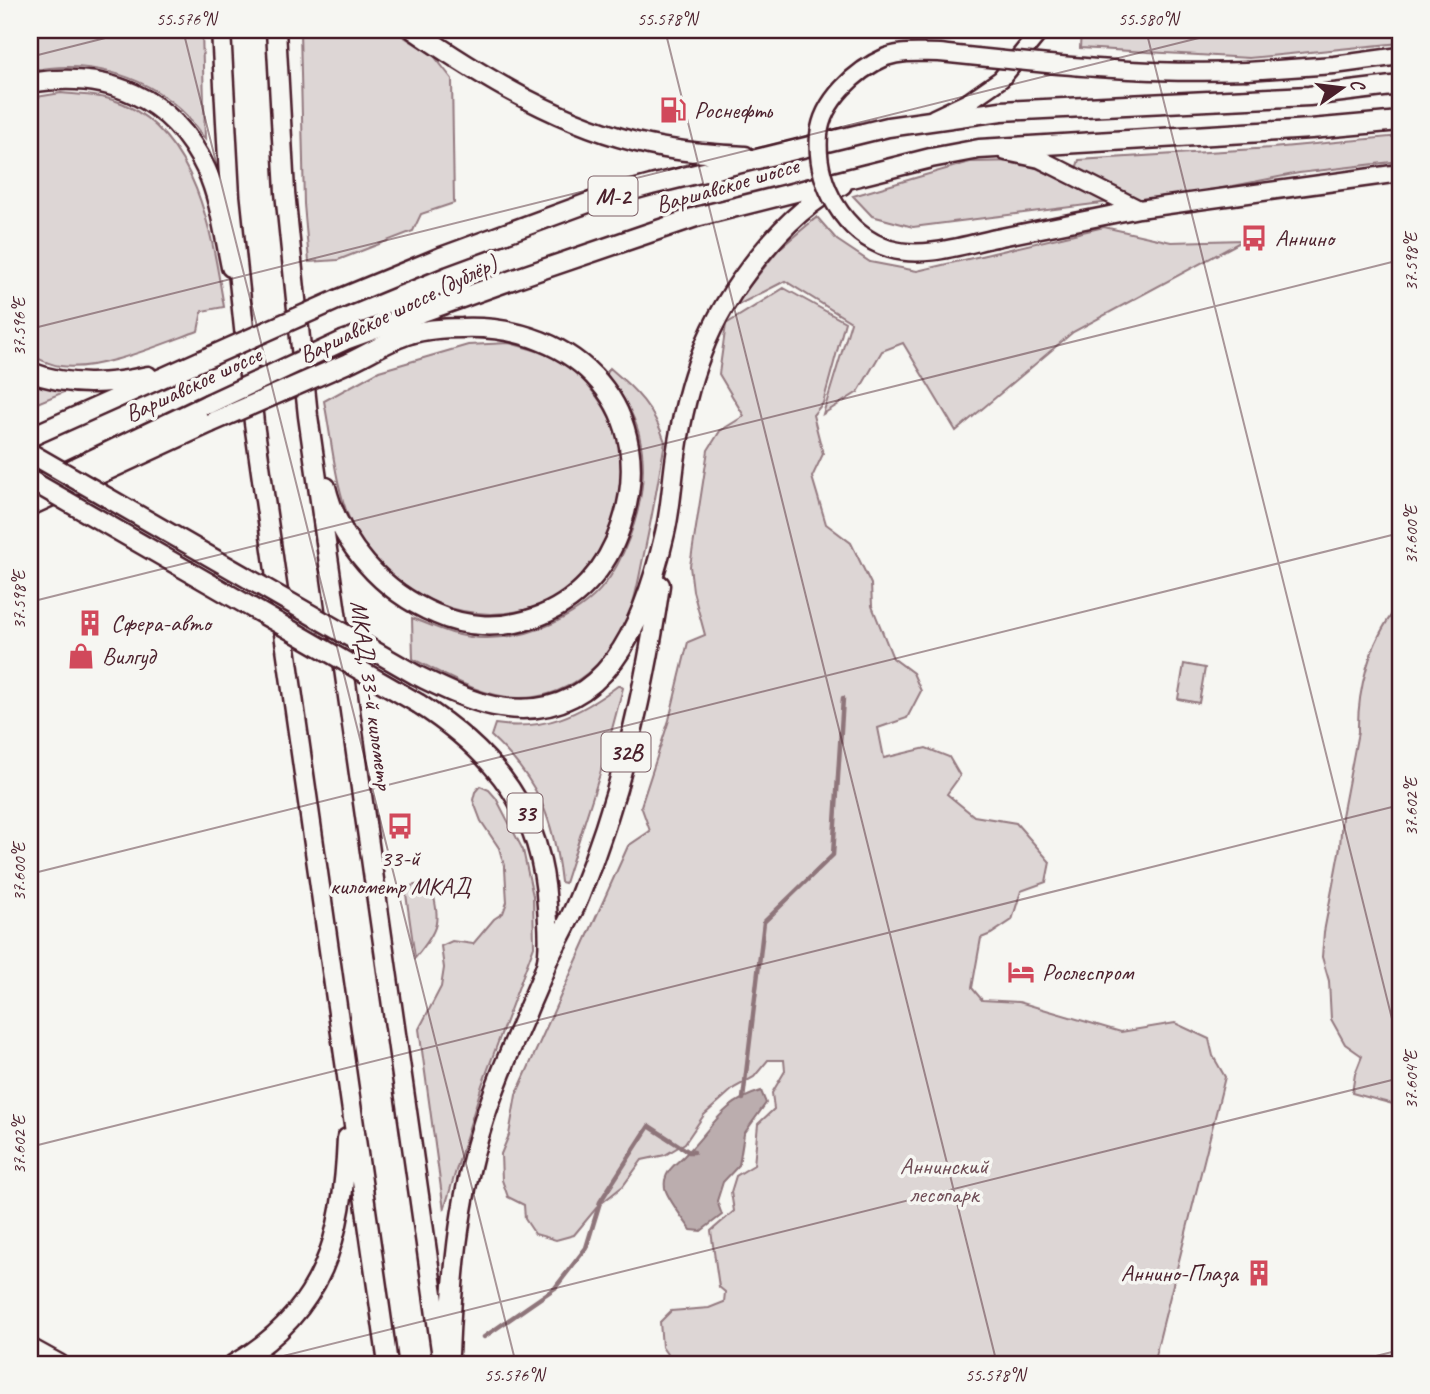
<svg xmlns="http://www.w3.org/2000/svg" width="1430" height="1394" viewBox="0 0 1430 1394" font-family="Caveat,sans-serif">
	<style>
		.green { fill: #ddd6d5; stroke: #947a80; stroke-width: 2 }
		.water { fill: #bbadae; stroke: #8e747a; stroke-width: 2 }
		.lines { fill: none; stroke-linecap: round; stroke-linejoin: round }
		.stream { stroke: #8e747a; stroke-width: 4.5 }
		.secondary-casing { stroke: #4a1f2b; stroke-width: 21 }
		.primary-casing { stroke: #4a1f2b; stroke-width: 23 }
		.trunk-casing { stroke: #4a1f2b; stroke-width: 23 }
		.secondary { stroke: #f6f6f2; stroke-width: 16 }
		.primary { stroke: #f6f6f2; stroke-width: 18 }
		.trunk { stroke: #f6f6f2; stroke-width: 18 }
		.secondary-bridge-casing { stroke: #4a1f2b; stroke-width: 21; stroke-linecap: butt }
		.primary-bridge-casing { stroke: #4a1f2b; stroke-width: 23; stroke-linecap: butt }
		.trunk-bridge-casing { stroke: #4a1f2b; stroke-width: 23; stroke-linecap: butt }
		.secondary-bridge { stroke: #f6f6f2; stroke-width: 16 }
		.primary-bridge { stroke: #f6f6f2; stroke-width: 18 }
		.trunk-bridge { stroke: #f6f6f2; stroke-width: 18 }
		.ticks { fill: none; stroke: #4a1f2b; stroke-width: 2; stroke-opacity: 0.45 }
		.labels { text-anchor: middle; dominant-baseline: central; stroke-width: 7; stroke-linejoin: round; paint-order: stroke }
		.shield { fill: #f6f6f2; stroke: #7e6067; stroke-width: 2 }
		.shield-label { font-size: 23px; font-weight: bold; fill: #4a1f2b }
		.poi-label { font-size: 24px; fill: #4a1f2b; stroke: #f6f6f2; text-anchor: start }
		.street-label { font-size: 24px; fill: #4a1f2b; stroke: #f6f6f2 }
		.park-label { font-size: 24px; fill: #6f4d56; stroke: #f6f6f2 }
		.neatline { fill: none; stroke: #4a1f2b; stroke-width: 2.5 }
		.ticks-label { font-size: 18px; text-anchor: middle; fill: #4a1f2b }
	</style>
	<rect width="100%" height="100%" fill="#f6f6f2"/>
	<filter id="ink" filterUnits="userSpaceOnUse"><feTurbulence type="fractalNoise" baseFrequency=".0143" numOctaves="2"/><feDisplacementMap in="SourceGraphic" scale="14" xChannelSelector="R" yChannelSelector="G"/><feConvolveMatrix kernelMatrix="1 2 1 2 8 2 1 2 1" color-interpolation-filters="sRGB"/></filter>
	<g filter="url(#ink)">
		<path class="green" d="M30,30H202L205,139C197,129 190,118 181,110C140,72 84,60 30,71Z
			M300,30H393L434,56L452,79L454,203L421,214L413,231L338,260L309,262L304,204Z
			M1081,30H1400V43L1249,58L1080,48Z
			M61,93C82,95 104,95 124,104C198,139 212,235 224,307L202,311L198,331C162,344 97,372 60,366C50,365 39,359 30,355V98Z
			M1400,136V161L1299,173L1142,204L1076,169L1079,160L1272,148Z
			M1021,161L1110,202L913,227L872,216L853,196L970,162Z
			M817,217L837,240L870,262L917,271L1104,227L1171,242L1244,240L1073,332L956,431L903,343L882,351L858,392L823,414L851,322L785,281L732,308L779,249Z
			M784,288L845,322L823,403L813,415L823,454L812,477L826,524L851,543L871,584L872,606L893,658L913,673L921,691L907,718L878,728L884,758L926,748L949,757L960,776L947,794L974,816L1016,823L1050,862L1046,882L1021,891L1012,920L991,934L981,938L972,988L982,1000L1019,1002L1121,1032L1175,1023L1209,1039L1213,1056L1225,1077L1153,1364H674L662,1347L660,1322L671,1311L709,1308L724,1302L725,1292L719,1287L711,1231L734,1211L731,1192L736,1176L754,1165L758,1124L774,1109L772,1093L785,1071L784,1060H768L754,1077L734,1088L704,1115L685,1143L665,1155L642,1160L623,1186L598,1206L574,1235L556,1240L535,1234L525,1219L524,1205L508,1197L502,1180L501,1154L509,1135L516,1095L628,846L650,831L641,806L669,720L688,642L705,635L693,591L690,566L708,450L720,431L744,416L719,374L726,324Z
			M509,343C528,348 546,353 564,363C576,371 588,385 597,397C606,409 614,424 618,440C634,495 599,579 545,603C511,618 470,617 436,603C403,589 367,559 352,525C335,489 332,440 324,401L379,371L468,345Z
			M610,368C637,391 654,408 665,442C658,483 651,523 642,563C638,584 633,609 623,629C602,669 564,699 518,698C481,697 445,675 413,659L412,618C435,627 458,638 484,638C530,639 584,616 610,577C621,560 628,543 634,524C643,495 646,464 639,434C633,411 620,392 606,373Z
			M30,382H31L64,392L30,406Z
			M1396,609L1400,610V1106L1352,1093L1355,1074L1362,1056L1345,1044L1331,1019L1329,981L1322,957L1324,932L1340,847L1342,816L1358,732C1357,691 1370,641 1396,609Z
			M1184,664L1205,668L1199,703L1178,699Z
			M619,685L623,688L600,774L565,883L561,882C554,819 538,779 491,736L495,724C545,731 579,715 619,685Z
			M480,786L489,790L496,798L523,850L533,896L534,946L482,1085L444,1210L419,1029L441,987L444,968L441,946L452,941L473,944L494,919L503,913L507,902L505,869L499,848L481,821L473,800L475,792Z
			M431,882C439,921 442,926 415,958L405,887Z"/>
		<path class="water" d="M761,1091L766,1103L744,1134L739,1165L723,1182L717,1201L722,1215L701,1231L691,1230C684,1220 667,1198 665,1188C662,1171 678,1163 687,1153C714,1126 721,1103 761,1091Z"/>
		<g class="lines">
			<path class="stream" d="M743,1099L764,922L833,855L843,698
				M484,1337L555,1288L586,1248L600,1202L649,1126L689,1152H694"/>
			<g class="secondary-casing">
				<path id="secondary" d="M1247,71L1334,65L1400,56
					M934,118L968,102L1001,79L1041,30
					M1006,152L1040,159L1139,209
					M996,238L1139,209L1400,173"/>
			</g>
			<g class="primary-casing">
				<path id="primary" d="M414,30C485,79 565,127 649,145C681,152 713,154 745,156
					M30,83C106,70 172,96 206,169C220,199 224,234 231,267
					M339,299L441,257L596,200L651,185L888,127L1001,111L1309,96L1400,85
					M345,340L520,277L696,217L931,158L979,149L1311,129L1400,121
					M30,372C69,387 108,385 148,376
					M30,437L202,360
					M416,675C441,687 466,700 494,706C606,728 645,620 665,533C671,508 672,481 676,455C681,420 689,385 702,352C724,294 784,212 842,185
					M547,962C558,940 571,918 580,895C620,797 645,690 660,585"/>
			</g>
			<g class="trunk-casing">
				<path id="trunk" d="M221,30L230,196L254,423L388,1364
					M276,30L285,192L308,416L443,1364
					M326,487C340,544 383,592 436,614C467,628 502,629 534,618C577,603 607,569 621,526C660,411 578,324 462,328C445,328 426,329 410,334C389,340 368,354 348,363
					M30,489L208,404
					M30,506L210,423
					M419,704C496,754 542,812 547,906C548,924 551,948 546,965C541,981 532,998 526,1014C509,1053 492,1092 480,1133C458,1204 452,1280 449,1354
					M30,1348L59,1364
					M234,1364C324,1312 343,1237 347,1138"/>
			</g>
			<use href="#secondary" class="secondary"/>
			<use href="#primary" class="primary"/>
			<use href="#trunk" class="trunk"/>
			<g class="secondary-bridge-casing">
				<path id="secondary-bridge" d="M996,238C963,245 924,259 890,249C843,234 815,183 819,135C822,101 856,70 886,57C903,51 921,53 939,53C1043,64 1143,75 1247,71"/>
			</g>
			<g class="primary-bridge-casing">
				<path id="primary-bridge" d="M202,360L339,299
					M30,453L416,675"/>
			</g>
			<g class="trunk-bridge-casing">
				<path id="trunk-bridge" d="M208,404L345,340
					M210,423L348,363
					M30,480L419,704"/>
			</g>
			<use href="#secondary-bridge" class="secondary-bridge"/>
			<use href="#primary-bridge" class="primary-bridge"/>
			<use href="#trunk-bridge" class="trunk-bridge"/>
		</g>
	</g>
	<path class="ticks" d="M183,30L516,1364M665,30L997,1364M1146,30L1400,1051M30,57L137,30M30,329L1231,30M30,602L1400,260M30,874L1400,533M30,1147L1400,805M30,1343L35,1364M251,1364L1400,1078M1344,1364L1400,1350"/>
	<defs>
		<g id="fuel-bare" transform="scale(2.1)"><path d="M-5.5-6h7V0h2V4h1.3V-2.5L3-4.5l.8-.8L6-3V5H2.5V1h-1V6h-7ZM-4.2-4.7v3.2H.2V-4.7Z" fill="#d1495b" stroke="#f6f6f2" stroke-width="2.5" paint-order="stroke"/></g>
		<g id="bus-bare" transform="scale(2.1)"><path d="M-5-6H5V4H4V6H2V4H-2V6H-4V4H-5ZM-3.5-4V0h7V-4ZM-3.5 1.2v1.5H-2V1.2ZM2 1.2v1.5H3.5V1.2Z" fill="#d1495b" stroke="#f6f6f2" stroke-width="2.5" paint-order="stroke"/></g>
		<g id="building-bare" transform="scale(2.1)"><path d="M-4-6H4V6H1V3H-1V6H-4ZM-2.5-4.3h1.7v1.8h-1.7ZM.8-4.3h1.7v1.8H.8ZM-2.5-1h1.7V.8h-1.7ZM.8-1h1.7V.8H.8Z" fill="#d1495b" stroke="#f6f6f2" stroke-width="2.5" paint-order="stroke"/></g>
		<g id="shop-bare" transform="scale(2.1)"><path d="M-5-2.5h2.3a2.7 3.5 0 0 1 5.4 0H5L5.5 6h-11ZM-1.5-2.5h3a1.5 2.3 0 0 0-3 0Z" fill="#d1495b" stroke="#f6f6f2" stroke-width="2.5" paint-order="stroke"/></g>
		<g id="hotel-bare" transform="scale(2.1)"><path d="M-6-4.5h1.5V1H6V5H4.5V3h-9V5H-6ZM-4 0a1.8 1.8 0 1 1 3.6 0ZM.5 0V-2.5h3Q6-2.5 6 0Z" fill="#d1495b" stroke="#f6f6f2" stroke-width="2.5" paint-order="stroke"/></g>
	</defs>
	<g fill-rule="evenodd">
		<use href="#fuel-bare" x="673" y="110"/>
		<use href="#bus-bare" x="1254" y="238"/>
		<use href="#building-bare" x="90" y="623"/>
		<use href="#shop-bare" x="81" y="656"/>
		<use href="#bus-bare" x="400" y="826"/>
		<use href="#hotel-bare" x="1021" y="972"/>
		<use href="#building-bare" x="1259" y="1273"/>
	</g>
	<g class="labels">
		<g class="shield">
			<rect x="588.5" y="176.5" width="49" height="39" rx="5"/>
			<rect x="601.5" y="732.5" width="49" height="39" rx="5"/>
			<rect x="507.5" y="793.5" width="35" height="39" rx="5"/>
		</g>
		<g class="shield-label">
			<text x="613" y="196">М-2</text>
			<text x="626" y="752">32B</text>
			<text x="525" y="813">33</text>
		</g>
		<g class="poi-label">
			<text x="694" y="110">Роснефть</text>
			<text x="1275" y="238">Аннино</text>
			<text x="111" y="623">Сфера-авто</text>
			<text x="102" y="656">Вилгуд</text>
			<text x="400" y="858" text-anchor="middle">33-й<tspan x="400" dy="28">километр МКАД</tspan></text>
			<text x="1042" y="972">Рослеспром</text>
			<text x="1238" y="1273" text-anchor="end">Аннино-Плаза</text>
		</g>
		<g class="street-label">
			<text transform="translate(727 185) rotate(-16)">Варшавское шоссе</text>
			<text transform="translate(398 309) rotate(-26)">Варшавское шоссе (дублёр)</text>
			<text transform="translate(193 384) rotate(-25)">Варшавское шоссе</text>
			<text transform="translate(372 695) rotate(82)">МКАД, 33-й километр</text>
		</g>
		<g class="park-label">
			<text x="944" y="1166">Аннинский<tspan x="944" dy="28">лесопарк</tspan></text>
		</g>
	</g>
	<rect width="1430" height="1394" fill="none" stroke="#f6f6f2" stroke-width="77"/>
	<g transform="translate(1342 88) rotate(76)" stroke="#f6f6f2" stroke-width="5" paint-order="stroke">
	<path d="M0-5L12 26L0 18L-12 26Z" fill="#4a1f2b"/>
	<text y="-10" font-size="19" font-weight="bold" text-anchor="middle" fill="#4a1f2b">С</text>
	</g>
	<rect x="38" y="38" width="1354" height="1318" class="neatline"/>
	<g class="ticks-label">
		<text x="186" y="25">55.576°N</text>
		<text x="667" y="25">55.578°N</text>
		<text x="1148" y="25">55.580°N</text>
		<text transform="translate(1411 262) rotate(-90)" y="6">37.598°E</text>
		<text transform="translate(19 327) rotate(-90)" y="6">37.596°E</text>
		<text transform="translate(1411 535) rotate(-90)" y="6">37.600°E</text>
		<text transform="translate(19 600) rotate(-90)" y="6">37.598°E</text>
		<text transform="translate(1411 807) rotate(-90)" y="6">37.602°E</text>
		<text transform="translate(19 872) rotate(-90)" y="6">37.600°E</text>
		<text transform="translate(1411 1080) rotate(-90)" y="6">37.604°E</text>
		<text transform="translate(19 1145) rotate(-90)" y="6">37.602°E</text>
		<text x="514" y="1381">55.576°N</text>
		<text x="995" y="1381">55.578°N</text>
	</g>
</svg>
